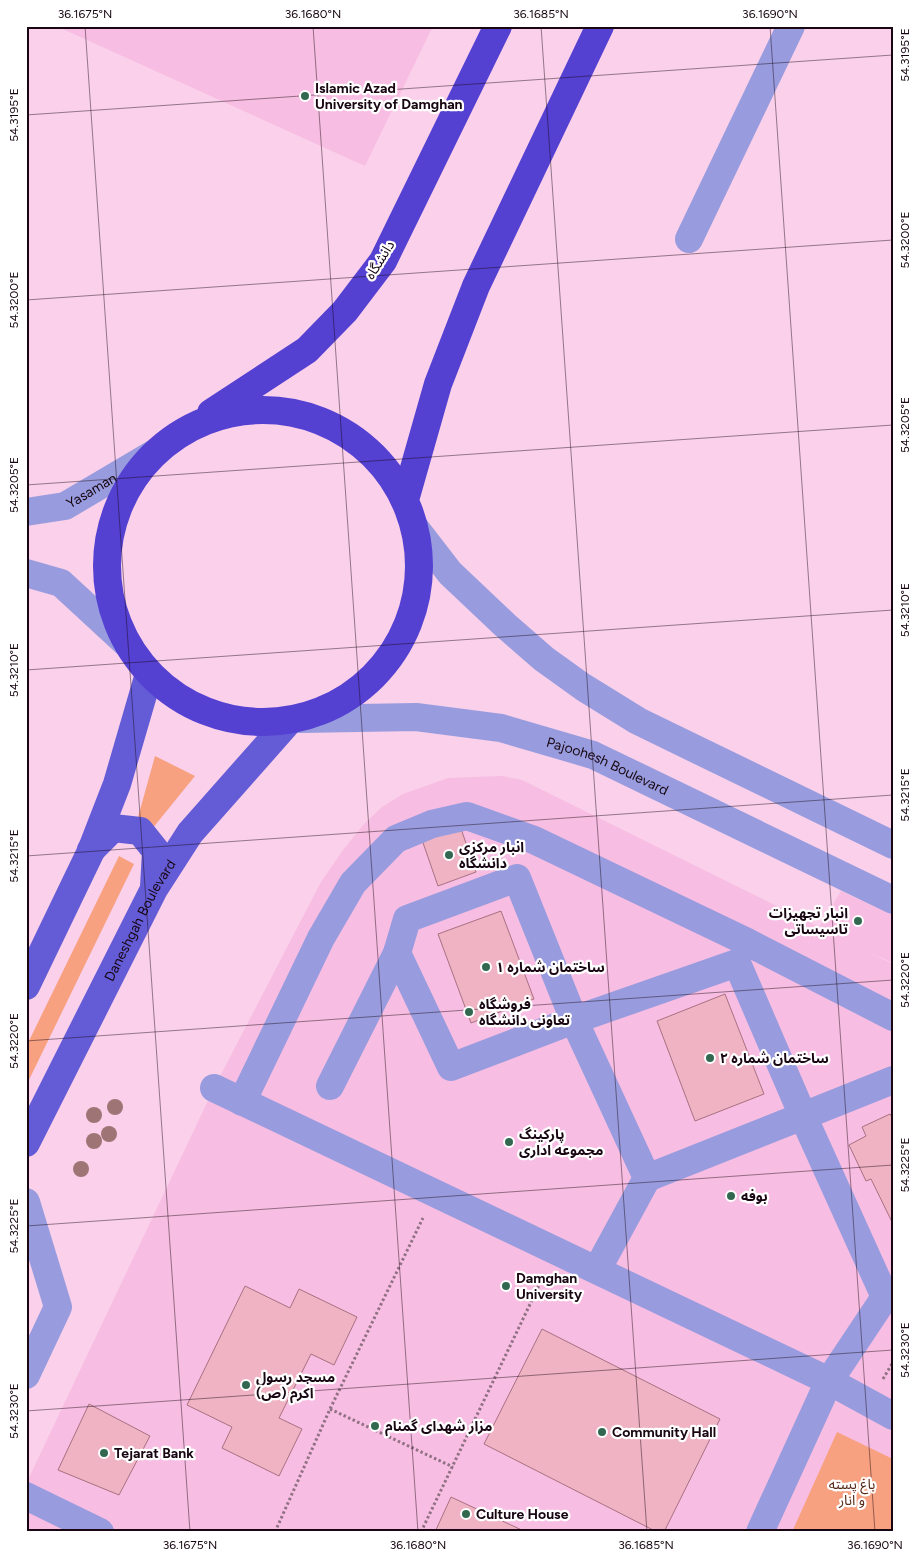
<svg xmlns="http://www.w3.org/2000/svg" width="919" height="1558" viewBox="0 0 919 1558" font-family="Figtree,'Noto Sans Arabic',sans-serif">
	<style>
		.built { fill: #f8bde2 }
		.green { fill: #f8a180 }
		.building { fill: #efb3c3; stroke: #a87181 }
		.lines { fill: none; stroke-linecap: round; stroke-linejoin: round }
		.path { stroke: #907184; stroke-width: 3; stroke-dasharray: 2.5 2.5; stroke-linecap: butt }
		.minor { stroke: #989cde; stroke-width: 28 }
		.major { stroke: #645cd6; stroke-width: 28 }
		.highway { stroke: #5440d1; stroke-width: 28 }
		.tree { fill: #9f7475 }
		.ticks { fill: none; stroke: #180712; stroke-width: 1; stroke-opacity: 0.45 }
		.poi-dot { fill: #32684f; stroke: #fff; stroke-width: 2 }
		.labels { text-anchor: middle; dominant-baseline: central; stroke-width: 4.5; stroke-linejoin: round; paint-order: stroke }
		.poi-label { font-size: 14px; font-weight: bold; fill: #180712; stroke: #fff; text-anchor: start }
		.street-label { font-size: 14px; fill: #180712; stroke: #fff }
		.park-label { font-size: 14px; fill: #552816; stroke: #fff }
		.neatline { fill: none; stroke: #180712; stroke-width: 2 }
		.ticks-label { font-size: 12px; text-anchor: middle; fill: #180712 }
	</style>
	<rect width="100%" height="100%" fill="#fad0ea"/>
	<path class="built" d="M56,26H433L365,166Z
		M502,776L522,780L819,927L841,891L893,915V963L862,949L893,964V1532H26V1484L214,1088L321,882L343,850L364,824L382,807L403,794L448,778Z"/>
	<path class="green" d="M155,756L195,776L152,829L137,821Z
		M119,856L134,864L26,1086V1047Z
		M837,1432L893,1459V1532H792Z"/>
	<path class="building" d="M459,823L476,872L438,886L421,837Z
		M501,911L534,999L471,1023L438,934Z
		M725,994L764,1094L695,1121L657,1021Z
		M890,1114L893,1119V1224L871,1179L866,1181L849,1145L866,1136L862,1127Z
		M245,1286L290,1308L299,1289L357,1317L334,1365L311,1354L279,1418L302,1429L279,1476L222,1448L232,1427L187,1405Z
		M542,1329L720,1419L664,1532H657L484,1444Z
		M89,1404L150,1436L119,1495L58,1470Z
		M451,1497L526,1532H435Z"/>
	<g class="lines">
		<path class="path" d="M883,1379L893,1362
			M330,1409L453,1467
			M275,1532L330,1409L423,1218
			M421,1532L544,1275"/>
		<g class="minor">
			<path d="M689,239L791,26"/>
			<path id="s1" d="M26,512L65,506L153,454"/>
			<path d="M416,529L450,573L505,625L544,659L583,687L638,721L893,845"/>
			<path d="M26,573L61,583L126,643"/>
			<path id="s2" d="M300,719L416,717L501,728L593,755L893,900"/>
			<path d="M397,953L451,1067L574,1020L647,1178L597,1270"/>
			<path d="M330,1086L397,953L407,919L517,878L574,1020L737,963L803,1116L893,1080"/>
			<path d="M214,1088L829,1381L893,1416"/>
			<path d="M242,1102L321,938L353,883L396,839L432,824L467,816L534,840L747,942L893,1017"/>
			<path d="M647,1178L803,1116L885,1297"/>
			<path d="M26,1202L58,1307L26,1375"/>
			<path d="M26,1496L100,1532"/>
			<path d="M760,1532L829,1381L885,1297L893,1293"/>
		</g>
		<g class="major">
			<path d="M91,850L113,828L140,831L156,851L154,887"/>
			<path d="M26,986L91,851L117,784L149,674"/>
			<path id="s3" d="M26,1143L154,889L190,833L289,721"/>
		</g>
		<path class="highway" d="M107 566a156 156 0 1 1 312 0a156 156 0 1 1-312 0Z
			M211,413L307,350L345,311L383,261L498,26
			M405,500L438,384L476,286L600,26"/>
	</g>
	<g class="tree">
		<circle cx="115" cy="1107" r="8"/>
		<circle cx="94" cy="1115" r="8"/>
		<circle cx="109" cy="1134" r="8"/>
		<circle cx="94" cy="1141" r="8"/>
		<circle cx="81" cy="1169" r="8"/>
	</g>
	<path class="ticks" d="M85,26L190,1532M313,26L418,1532M541,26L647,1532M770,26L875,1532M26,115L893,55M26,300L893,240M26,485L893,425M26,670L893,610M26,856L893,795M26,1041L893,980M26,1226L893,1165M26,1411L893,1350"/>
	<g class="poi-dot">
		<circle cx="305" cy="96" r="5"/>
		<circle cx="449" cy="855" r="5"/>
		<circle cx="858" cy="921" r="5"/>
		<circle cx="486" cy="967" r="5"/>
		<circle cx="469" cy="1012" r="5"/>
		<circle cx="710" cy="1058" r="5"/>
		<circle cx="509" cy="1142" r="5"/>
		<circle cx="731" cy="1196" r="5"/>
		<circle cx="506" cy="1286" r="5"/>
		<circle cx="246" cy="1385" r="5"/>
		<circle cx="375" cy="1426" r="5"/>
		<circle cx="602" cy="1432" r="5"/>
		<circle cx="104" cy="1453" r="5"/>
		<circle cx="466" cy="1514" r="5"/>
	</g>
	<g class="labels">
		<g class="poi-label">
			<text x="315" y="88">Islamic Azad<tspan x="315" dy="16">University of Damghan</tspan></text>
			<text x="459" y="847">انبار مرکزی<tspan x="459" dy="16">دانشگاه</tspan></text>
			<text x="848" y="913" text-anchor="end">انبار تجهیزات<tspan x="848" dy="16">تاسیساتی</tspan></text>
			<text x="496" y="967">ساختمان شماره ۱</text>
			<text x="479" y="1004">فروشگاه<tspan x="479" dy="16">تعاونی دانشگاه</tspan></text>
			<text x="720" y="1058">ساختمان شماره ۲</text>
			<text x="519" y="1134">پارکینگ<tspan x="519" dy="16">مجموعه اداری</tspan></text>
			<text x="741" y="1196">بوفه</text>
			<text x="516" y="1278">Damghan<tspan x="516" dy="16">University</tspan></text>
			<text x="256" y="1377">مسجد رسول<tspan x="256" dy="16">اکرم (ص)</tspan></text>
			<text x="385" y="1426">مزار شهدای گمنام</text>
			<text x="612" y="1432">Community Hall</text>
			<text x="114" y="1453">Tejarat Bank</text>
			<text x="476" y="1514">Culture House</text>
		</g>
		<g class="street-label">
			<text transform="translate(380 260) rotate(-58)">دانشگاه</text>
			<text stroke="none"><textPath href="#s1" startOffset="70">Yasaman</textPath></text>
			<text stroke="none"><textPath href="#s2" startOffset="315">Pajoohesh Boulevard</textPath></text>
			<text stroke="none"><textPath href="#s3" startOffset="250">Daneshgah Boulevard</textPath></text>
		</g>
		<g class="park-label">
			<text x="852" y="1484">باغ پسته<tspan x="852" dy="16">و انار</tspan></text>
		</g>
	</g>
	<rect width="919" height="1558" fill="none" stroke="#ffffff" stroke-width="55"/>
	<rect x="28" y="28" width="864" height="1502" class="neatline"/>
	<g class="ticks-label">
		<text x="85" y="18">36.1675°N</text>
		<text x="313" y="18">36.1680°N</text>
		<text x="541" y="18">36.1685°N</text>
		<text x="770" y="18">36.1690°N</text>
		<text transform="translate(905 55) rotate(-90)" y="4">54.3195°E</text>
		<text transform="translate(14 115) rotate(-90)" y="4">54.3195°E</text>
		<text transform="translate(905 240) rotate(-90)" y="4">54.3200°E</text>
		<text transform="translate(14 300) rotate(-90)" y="4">54.3200°E</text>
		<text transform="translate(905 425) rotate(-90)" y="4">54.3205°E</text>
		<text transform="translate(14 485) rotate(-90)" y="4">54.3205°E</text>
		<text transform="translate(905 610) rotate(-90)" y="4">54.3210°E</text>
		<text transform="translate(14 670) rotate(-90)" y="4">54.3210°E</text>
		<text transform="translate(905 795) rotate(-90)" y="4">54.3215°E</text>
		<text transform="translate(14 856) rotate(-90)" y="4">54.3215°E</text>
		<text transform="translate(905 980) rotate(-90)" y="4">54.3220°E</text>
		<text transform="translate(14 1041) rotate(-90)" y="4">54.3220°E</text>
		<text transform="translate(905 1165) rotate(-90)" y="4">54.3225°E</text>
		<text transform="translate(14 1226) rotate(-90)" y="4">54.3225°E</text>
		<text transform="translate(905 1350) rotate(-90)" y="4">54.3230°E</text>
		<text transform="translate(14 1411) rotate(-90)" y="4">54.3230°E</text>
		<text x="190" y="1549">36.1675°N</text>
		<text x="418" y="1549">36.1680°N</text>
		<text x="646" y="1549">36.1685°N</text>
		<text x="875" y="1549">36.1690°N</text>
	</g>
</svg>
